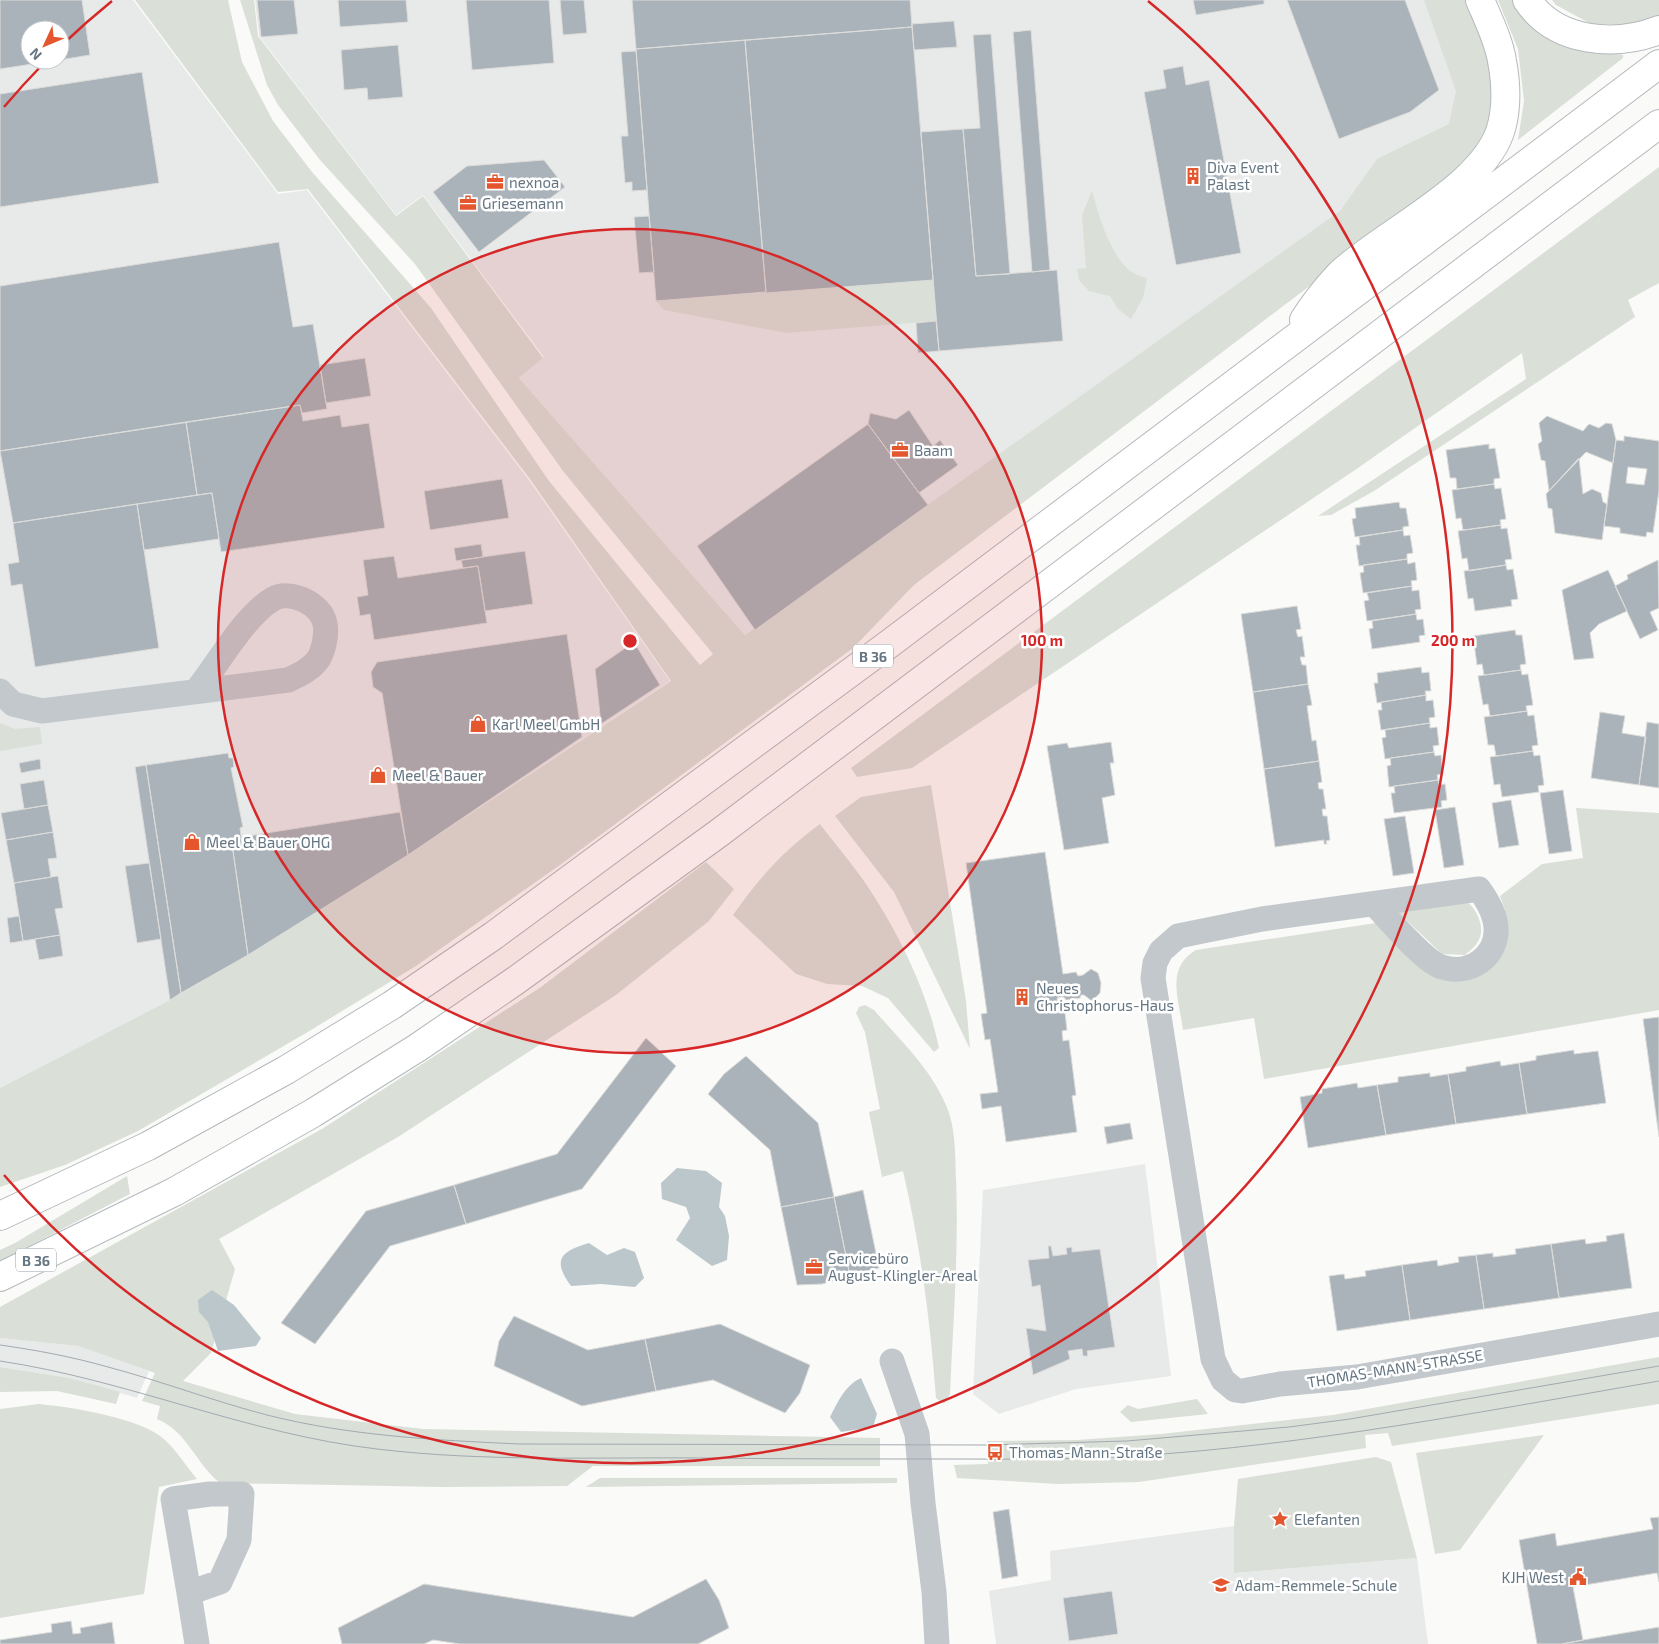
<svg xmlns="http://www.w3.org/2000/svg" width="1659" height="1644" viewBox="0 0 1659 1644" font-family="'Exo 2',sans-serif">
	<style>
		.built { fill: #e8e9e9; fill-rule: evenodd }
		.green { fill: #dadfd7 }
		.water { fill: #bbc7cb }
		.building { fill: #aab3b9; stroke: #dcdcda; fill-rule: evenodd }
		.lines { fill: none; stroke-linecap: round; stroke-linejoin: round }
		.highway-casing { stroke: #b4b9bd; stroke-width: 30 }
		.street { stroke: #c3c8cc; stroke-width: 25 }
		.highway { stroke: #fff; stroke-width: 28 }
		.tram { stroke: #a2aab0; stroke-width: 1 }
		.ring { fill: none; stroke: #d62828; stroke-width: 2.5 }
		.labels { text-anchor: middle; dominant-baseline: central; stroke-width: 5; stroke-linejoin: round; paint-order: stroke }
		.shield { fill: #fff; stroke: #939fa8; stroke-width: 1 }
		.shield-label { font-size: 14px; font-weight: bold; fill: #657683 }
		.poi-label { font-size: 15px; fill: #657683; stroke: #fff; text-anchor: start }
		.street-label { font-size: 15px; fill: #657683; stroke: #fff }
		.centre { fill: #d62828; stroke: #fff; stroke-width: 2.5 }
		.ring-label { font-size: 15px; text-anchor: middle; font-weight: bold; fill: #d62828; stroke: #fff; stroke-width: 5; stroke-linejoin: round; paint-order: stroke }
	</style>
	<rect width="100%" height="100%" fill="#fafaf8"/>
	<path class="built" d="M0,0H133L278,194L307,190L528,479L670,681L408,855L248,955L170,1000L0,1088ZM30,30H60V60H30Z
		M255,0H1433L1462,90L1458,128L745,635L519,378L544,357L423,195L396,215L259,36Z
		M1145,1164L1171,1376L1076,1389L999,1414L973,1394L983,1190Z
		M0,1338L78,1346L149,1371L137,1398L70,1378L0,1367Z
		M1234,1526L1235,1573L1417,1558L1428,1644H996L989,1591L1051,1580L1050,1551Z"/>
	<path class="green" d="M135,0H228L242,62L273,121L312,172L431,308L549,481L700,665L713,654L563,471L415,264L320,160L278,105L267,85L240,0H254L258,36L396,216L423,196L543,358L519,378L745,635L1340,211L1377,159L1449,124L1456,91L1424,0H1468L1494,73L1493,114L1473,157L1442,186L914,585L853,648L560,865L416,966L306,1033L138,1131L65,1165L0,1187V1088L170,1000L248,955L408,855L671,681L530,479L308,189L278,192Z
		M1498,0H1512C1535,32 1562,46 1600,53C1608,55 1615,53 1623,55V58L1518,140L1524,101L1518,49Z
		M1552,0H1659V16L1631,25L1591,24L1556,5Z
		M1659,167V283L1628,300L1635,317L1374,491L1331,515L1318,516L1526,379L1522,353L1355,470L912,768L857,777L851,768Z
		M1092,191C1100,219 1114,274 1147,278L1143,298L1131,319L1118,309L1110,296L1089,291L1079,280L1077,269L1086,268L1082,215Z
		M933,280L936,321L787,333L664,310L656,301Z
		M0,723L15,729L40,727L42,744L0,751Z
		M931,785L966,1001L970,1049L894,892L835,816L861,797Z
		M1576,808L1659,813V1010L1264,1079L1254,1018L1183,1030C1179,999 1165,968 1196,950L1376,923L1454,981L1505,910L1500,896L1542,864L1583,858Z
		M820,824C839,849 861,874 877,901C905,946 928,996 939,1048L934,1052L888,998L862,986L827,984L796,974L733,915C759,878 783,851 820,824Z
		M706,862L734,889L709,921L616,995L398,1137L219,1239L235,1269L211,1353L183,1381L295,1414L423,1429L880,1438V1466H593L567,1486L442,1487L220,1483C196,1464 187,1431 157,1419L160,1406L142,1401L155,1373L78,1346L0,1338V1307L322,1129L541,987Z
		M1465,900C1477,908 1487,930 1477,943C1474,948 1469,951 1465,955L1442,954L1400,914V907Z
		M865,1005L874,1010C899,1039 930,1068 945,1103C956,1126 955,1154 956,1178C959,1250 953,1322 950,1394L944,1404L936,1398C930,1319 921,1249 903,1171L882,1177L869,1112L880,1109L865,1032L856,1013L859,1007Z
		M127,1176L130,1194L0,1261V1250L15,1243Z
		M1659,1357V1404L1392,1446L1388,1433L1365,1435L1366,1448L1139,1482L1058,1484L957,1478L954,1465L988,1464L987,1441L1077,1440L1161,1434L1333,1415Z
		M0,1367L70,1378L120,1392L116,1404L57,1391L0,1392Z
		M1197,1399L1208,1414L1131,1422L1120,1412L1128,1405L1138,1409Z
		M39,1404C71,1407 142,1418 165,1440C177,1451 186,1466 197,1479L159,1487L144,1594L0,1618V1409Z
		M1544,1435L1460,1550L1435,1554L1416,1453Z
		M1376,1457L1391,1462L1417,1558L1234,1573V1526L1238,1479Z
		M600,1478H897V1483L586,1487Z"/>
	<path class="water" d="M677,1168L706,1171L722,1183L719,1207L725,1216L729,1236L727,1260L712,1266L676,1240L690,1218L686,1207L662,1199L661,1183Z
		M589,1243L607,1255L624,1248L635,1252L644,1278L635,1287L601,1284L571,1286C551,1259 562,1251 589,1243Z
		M212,1290L234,1305L261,1338L256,1346L218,1351L208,1322L199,1312L198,1300Z
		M861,1378L877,1414L873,1427L841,1432L830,1417C838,1402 845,1385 861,1378Z"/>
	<path class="building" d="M0,0H82L90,55L60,60V30H30V60H59L0,69Z
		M257,0H294L298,34L261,37Z
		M338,0H406L408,22L340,27Z
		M466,0H549L554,63L472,70Z
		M560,0H584L587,33L563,35Z
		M632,0H910L912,27L636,49Z
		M1193,0H1264V4L1196,15Z
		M1287,0H1405L1439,90L1410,112L1339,139Z
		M954,21L957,47L914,50L912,24Z
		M912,27L933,280L766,293L745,40Z
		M1031,30L1050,270L1032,272L1013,32Z
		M991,34L1010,274L976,276L963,129L980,128L973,35Z
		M745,40L766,292L656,301L636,49Z
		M398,45L403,97L368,100L367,88L344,90L341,50Z
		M636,51L647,190L632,191V182L625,183L621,136H628L621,52Z
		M1183,66L1186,85L1209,80L1241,253L1176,265L1144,92L1166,88L1163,70Z
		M142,72L159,183L0,207V94Z
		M963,129L976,276L1057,270L1063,341L939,351L921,132Z
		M544,160L565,187L479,252L433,192L467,166Z
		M649,216L654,272L639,273L634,217Z
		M279,242L293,327L313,324L327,409L302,413L300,405L0,451V286Z
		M936,321L939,351L918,353L916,323Z
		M365,358L371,396L326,403L320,365Z
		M300,405L303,421L340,415L342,427L369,423L385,528L221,552L212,493L197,495L186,422Z
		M909,410L933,446L940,440L958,465L919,493L868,424L870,413L896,419Z
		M1547,416L1583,431L1589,424L1599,428L1606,423L1612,424L1616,440L1613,463L1586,452L1549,491L1545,461L1541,460L1538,444L1542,441L1539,423Z
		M186,422L197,495L13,523L0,451Z
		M868,424L928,505L755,630L697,546Z
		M1624,436L1659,441V491L1653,533L1647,532L1646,537L1620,533V528L1604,526L1616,440L1624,441ZM1628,467L1647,469L1644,485L1626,483Z
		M1489,444V449L1495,448L1500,478L1494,479V484L1457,489L1456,478H1450L1446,450Z
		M1579,458L1583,494L1592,489L1601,493L1603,502L1607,504L1602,540L1555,533L1552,509L1548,508L1546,494Z
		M502,479L509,518L430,530L424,491Z
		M1494,484L1495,489L1501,488L1506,519L1500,520L1501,525L1463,530L1461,518L1456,519L1452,490Z
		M212,493L219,539L144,550L137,504Z
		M1399,502L1400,508H1406L1409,526L1403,527V530L1355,537L1352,519L1356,518L1355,508Z
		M137,504L159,648L35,667L22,584L11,586L8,564L19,562L13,523Z
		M1501,525V529L1507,528L1512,559L1505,560L1506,565L1469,571L1467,558L1462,559L1458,531Z
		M1403,530L1404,536L1410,535L1413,553L1407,554V559L1359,566L1356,545H1360L1359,537Z
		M481,544L483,557L456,561L454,548Z
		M525,551L533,604L485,611L478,566L463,568L461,560Z
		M394,556L398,578L478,566L487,623L374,640L370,614L360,616L357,597L368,595L363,560Z
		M1407,559L1408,564L1415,562L1417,580L1411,581L1412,586L1363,593L1360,573L1364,572L1363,565Z
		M1658,560L1659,608L1650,612L1658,630L1640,639L1615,586L1628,579L1627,575Z
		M1506,565L1507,570L1513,569L1518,599L1511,600L1512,606L1475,611L1473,598L1468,599L1464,571Z
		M1608,570L1627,611L1599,624L1590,633L1594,658L1574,660L1562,590Z
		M1412,586V591L1419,590L1421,609L1415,610L1416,614L1367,621L1364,601L1369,600L1367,593Z
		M1297,606L1301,629L1296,630L1298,637L1302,636L1305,657H1300L1302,665H1306L1308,684L1253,692L1241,614Z
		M1416,614L1417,620L1423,619L1425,635L1419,636L1420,642L1372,649L1369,629L1373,628L1372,621Z
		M1515,630L1516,635H1522L1526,664L1520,665L1521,670L1484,675L1482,664L1477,665L1473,636Z
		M567,634L582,737L408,855L382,693L373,687L371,672L377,662Z
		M634,642L660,685L601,724L595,669Z
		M1421,667L1422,673L1429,672L1431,691H1425L1426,695L1377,703L1374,683H1378L1377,673Z
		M1521,670L1522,675L1528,674L1533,705L1526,706L1527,711L1490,716L1488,704L1483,705L1478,676Z
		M1308,684L1312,705L1307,706L1312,741L1316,740L1319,761L1264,769L1253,692Z
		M1426,695V701L1433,700L1435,717L1429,718L1430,723L1381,730L1378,710H1382L1381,702Z
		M1527,711L1528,716L1534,715L1538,745L1532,746L1533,751L1496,756L1494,745H1488L1484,717Z
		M1600,712L1625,716L1622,733L1646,737L1639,785L1591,778Z
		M1647,722L1659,724V788L1639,785Z
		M1430,723V728L1437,727L1439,745L1433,746L1434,752L1385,759L1382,738L1386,737L1385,730Z
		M1111,742L1114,763H1110L1115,795L1102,798L1109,843L1064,850L1047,746L1067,743L1069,748Z
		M1533,751L1534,756L1540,755L1544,785L1538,786L1539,792L1502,797L1500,784L1494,785L1490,757Z
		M1434,752L1435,756L1441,755L1443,774L1437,775L1438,780L1389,787L1387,766L1391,765L1390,758Z
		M228,753L229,758H233L234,767L231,768L243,827L240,828L242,843L232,844L248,955L181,993L146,765Z
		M40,759L41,769L21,773L19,763Z
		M1319,761L1322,782L1318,783L1319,789H1323L1326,809H1322L1323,816H1327L1330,840L1326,841L1327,844H1324V840L1275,847L1264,769Z
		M146,765L181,993L170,1000L135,767Z
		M44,780L48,805L24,809L20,784Z
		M1438,780L1439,785L1445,784L1447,800L1441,801L1442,807L1394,813L1391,793H1395L1394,786Z
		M1563,790L1572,851L1549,854L1540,793Z
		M1511,800L1519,845L1499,848L1492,803Z
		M48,805L53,832L6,840L1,813Z
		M1455,807L1464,865L1444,868L1435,810Z
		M400,812L408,855L248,955L232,844L242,843L241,837Z
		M1405,816L1414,873L1393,876L1384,819Z
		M53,832L57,858L48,859L51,877L14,883L6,840Z
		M1045,852L1063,974L1076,972L1078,976L1083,975L1091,969L1098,973L1101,983L1100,993L1092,1001L1084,995H1081L1080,998L1066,1000L1064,997L1057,998L1058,1005L1064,1004L1067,1030L1062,1031L1063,1041L1069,1040L1076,1095L1072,1096L1077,1132L1006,1142L1001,1106L982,1109L980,1094L998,1092L990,1039L985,1040L981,1014L987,1013L966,863Z
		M149,863L161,939L137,943L125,866Z
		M58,876L63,908L55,909L60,935L23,941L14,883Z
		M19,916L23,941L10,943L7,918Z
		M60,935L63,956L39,960L35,939Z
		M1659,1017V1137L1643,1019Z
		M646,1038L676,1066L582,1189L466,1224L454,1185L557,1154Z
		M1574,1050V1054L1598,1051L1606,1103L1527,1114L1519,1063L1536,1060V1056Z
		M746,1056L818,1123L834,1197L781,1207L770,1150L708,1094L724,1074Z
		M1500,1061L1501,1066L1519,1063L1527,1114L1456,1124L1448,1074L1466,1071V1067Z
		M1430,1073V1077L1448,1074L1456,1124L1386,1135L1377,1085L1398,1082V1077Z
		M1357,1083L1358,1088L1377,1085L1386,1135L1308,1148L1300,1097L1322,1093V1089Z
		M1130,1123L1133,1139L1107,1144L1104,1127Z
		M454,1185L466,1224L390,1246L315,1344L281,1323L366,1211Z
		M863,1190L879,1268L850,1276L834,1197Z
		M834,1197L850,1276L822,1284L797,1285L781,1207Z
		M1624,1233L1632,1288L1559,1298L1551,1244L1585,1239L1586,1244L1607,1241L1606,1236Z
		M1551,1244L1559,1298L1484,1309L1476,1255L1493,1253V1257L1516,1254L1515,1249Z
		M1048,1246H1051L1053,1256L1067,1254L1066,1248L1072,1247V1252L1100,1249L1115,1347L1087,1351L1088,1356H1083L1082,1349L1068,1351L1070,1359L1033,1375L1026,1328L1046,1331L1040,1285L1032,1287L1028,1260L1049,1258Z
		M1476,1255L1484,1309L1410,1320L1402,1265L1437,1260L1438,1266L1459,1262L1458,1257Z
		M1402,1265L1410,1320L1337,1331L1329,1276L1344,1274L1345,1279L1366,1276L1365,1271Z
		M514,1316L588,1350L645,1339L656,1391L582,1406L494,1366L499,1341Z
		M720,1324L810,1365L800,1393L785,1413L713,1380L656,1391L645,1339Z
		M1009,1509L1018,1576L1002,1579L993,1512Z
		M1659,1517V1582L1657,1573L1573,1587L1583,1640L1562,1644H1537L1519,1540L1555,1533L1557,1546L1653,1529L1650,1518Z
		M706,1579L719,1600L729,1628L698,1644H460L433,1640L424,1644H342L338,1628L424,1584L633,1617Z
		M1112,1591L1118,1634L1069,1641L1063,1598Z
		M71,1621L73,1634L81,1633L80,1628L112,1622L115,1644H0V1640L52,1632L51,1624Z
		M1659,1627V1644H1562L1583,1640Z"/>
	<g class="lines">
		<g class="highway-casing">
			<path id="highway" d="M1527,0C1556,43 1615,47 1659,30
				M1304,320C1314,304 1326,289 1339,275C1382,233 1488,186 1502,125C1507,104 1506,82 1502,61C1499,41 1488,19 1480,0
				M0,1216L148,1146L286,1070L392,1005L493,936L889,644L1659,64
				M0,1277L174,1192L313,1113L417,1048L515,981L719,833L1659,124"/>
		</g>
		<path class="street" d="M0,691L13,704L42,711L288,680C299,675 312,669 319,658C324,649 327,633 325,624C322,604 290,589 273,599C245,615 218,664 197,690
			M1375,905C1390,920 1424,962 1442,967C1469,976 1498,957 1496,927C1495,913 1487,900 1479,889L1262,919L1178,936L1161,951L1155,963L1153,978L1213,1359L1223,1380L1235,1390L1242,1391L1280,1384L1357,1377L1659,1324
			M892,1361L917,1434L923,1503L934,1592L937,1644
			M210,1494H242L239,1540L220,1582L189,1593L173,1499Z
			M189,1593L197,1644"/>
		<use href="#highway" class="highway"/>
		<path class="tram" d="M0,1345C36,1350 73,1357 108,1367C161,1381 213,1401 267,1415C350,1436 434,1440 519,1444L988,1445L1127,1441L1289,1427L1350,1419L1659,1366
			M0,1361C128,1380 247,1434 377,1449C485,1462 595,1457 705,1458C786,1459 868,1459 949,1459C1011,1459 1073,1460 1134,1456C1311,1445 1485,1411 1659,1381"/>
	</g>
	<circle cx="630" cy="641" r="412" fill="#d62828" fill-opacity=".12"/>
	<g class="ring">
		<circle cx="630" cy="641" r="412"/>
		<path d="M4 107A823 823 0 0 1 43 64M63 44A823 823 0 0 1 112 1M1148 1A823 823 0 1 1 4 1175"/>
	</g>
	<defs>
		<g id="building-bare" transform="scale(1.35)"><path d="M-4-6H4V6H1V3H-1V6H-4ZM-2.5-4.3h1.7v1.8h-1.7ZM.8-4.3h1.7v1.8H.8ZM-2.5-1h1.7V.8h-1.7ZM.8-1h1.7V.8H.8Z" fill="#e4572e" stroke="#fff" stroke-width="2.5" paint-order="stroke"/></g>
		<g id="office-bare" transform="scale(1.35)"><path d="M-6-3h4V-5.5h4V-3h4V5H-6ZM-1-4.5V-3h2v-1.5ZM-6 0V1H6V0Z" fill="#e4572e" stroke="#fff" stroke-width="2.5" paint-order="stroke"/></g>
		<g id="shop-bare" transform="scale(1.35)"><path d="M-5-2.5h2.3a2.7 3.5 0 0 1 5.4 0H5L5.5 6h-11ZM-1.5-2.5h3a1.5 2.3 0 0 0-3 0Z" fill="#e4572e" stroke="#fff" stroke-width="2.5" paint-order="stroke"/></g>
		<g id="bus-bare" transform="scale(1.35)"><path d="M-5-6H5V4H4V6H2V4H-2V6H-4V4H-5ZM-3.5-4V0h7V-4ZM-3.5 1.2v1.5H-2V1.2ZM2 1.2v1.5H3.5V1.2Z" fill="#e4572e" stroke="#fff" stroke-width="2.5" paint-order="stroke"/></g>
		<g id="sight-bare" transform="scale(1.35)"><path d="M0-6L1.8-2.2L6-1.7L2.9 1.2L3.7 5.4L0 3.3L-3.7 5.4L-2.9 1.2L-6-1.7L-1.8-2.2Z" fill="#e4572e" stroke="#fff" stroke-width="2.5" paint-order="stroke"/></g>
		<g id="civic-bare" transform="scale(1.35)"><path d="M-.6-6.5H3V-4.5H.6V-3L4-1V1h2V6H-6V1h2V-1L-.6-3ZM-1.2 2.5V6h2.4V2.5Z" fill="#e4572e" stroke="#fff" stroke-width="2.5" paint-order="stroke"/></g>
		<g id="school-bare" transform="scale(1.35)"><path d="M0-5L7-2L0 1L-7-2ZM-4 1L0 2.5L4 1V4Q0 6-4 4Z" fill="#e4572e" stroke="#fff" stroke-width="2.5" paint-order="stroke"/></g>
	</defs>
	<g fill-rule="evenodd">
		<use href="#building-bare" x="1193" y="176"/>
		<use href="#office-bare" x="495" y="182"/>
		<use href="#office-bare" x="468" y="203"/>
		<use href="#office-bare" x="900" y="450"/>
		<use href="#shop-bare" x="478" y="724"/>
		<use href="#shop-bare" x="378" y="775"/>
		<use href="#shop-bare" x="192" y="842"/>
		<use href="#building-bare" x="1022" y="997"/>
		<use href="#office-bare" x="814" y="1267"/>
		<use href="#bus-bare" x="995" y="1452"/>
		<use href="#sight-bare" x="1280" y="1519"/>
		<use href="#civic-bare" x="1578" y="1577"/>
		<use href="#school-bare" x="1221" y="1585"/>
	</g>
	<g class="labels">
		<g class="shield">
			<rect x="853" y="644.5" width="40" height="23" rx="4"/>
			<rect x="16" y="1248.5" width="40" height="23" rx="4"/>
		</g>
		<g class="shield-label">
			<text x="873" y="656">B 36</text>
			<text x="36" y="1260">B 36</text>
		</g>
		<g class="poi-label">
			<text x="1207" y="167">Diva Event<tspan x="1207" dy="17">Palast</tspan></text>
			<text x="509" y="182">nexnoa</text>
			<text x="482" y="203">Griesemann</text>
			<text x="914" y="450">Baam</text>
			<text x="492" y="724">Karl Meel GmbH</text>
			<text x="392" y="775">Meel &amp; Bauer</text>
			<text x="206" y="842">Meel &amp; Bauer OHG</text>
			<text x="1036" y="988">Neues<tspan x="1036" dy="17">Christophorus-Haus</tspan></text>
			<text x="828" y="1258">Servicebüro<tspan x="828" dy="17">August-Klingler-Areal</tspan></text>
			<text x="1009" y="1452">Thomas-Mann-Straße</text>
			<text x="1294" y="1519">Elefanten</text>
			<text x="1564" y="1577" text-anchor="end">KJH West</text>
			<text x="1235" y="1585">Adam-Remmele-Schule</text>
		</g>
		<g class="street-label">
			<text transform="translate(1395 1368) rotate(-9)">THOMAS-MANN-STRASSE</text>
		</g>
	</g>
	<circle cx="630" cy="641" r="8" class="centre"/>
	<g class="ring-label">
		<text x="1042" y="646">100 m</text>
		<text x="1453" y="646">200 m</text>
	</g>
	<g transform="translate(45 45) rotate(226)"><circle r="24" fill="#ffffff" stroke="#c1c8cd"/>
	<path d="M0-4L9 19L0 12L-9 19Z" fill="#e4572e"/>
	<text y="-8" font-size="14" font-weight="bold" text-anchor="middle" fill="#657683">N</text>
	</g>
</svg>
